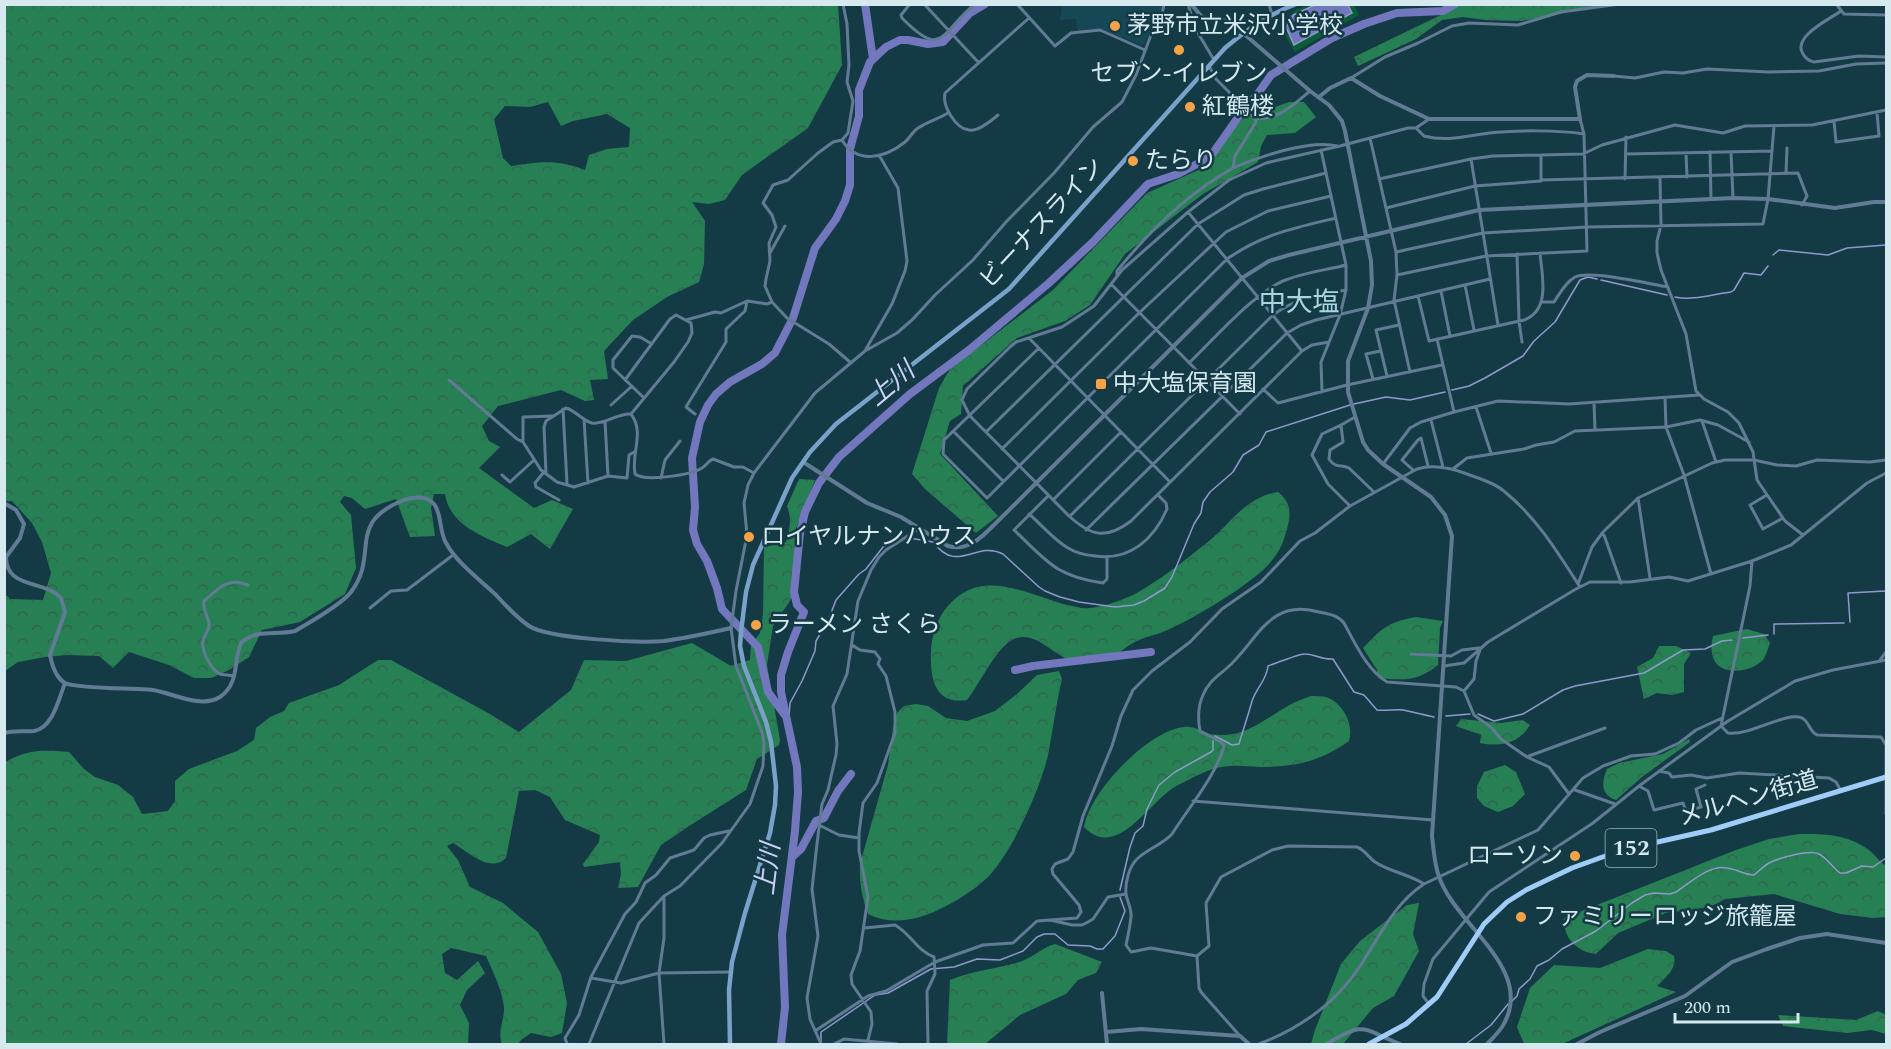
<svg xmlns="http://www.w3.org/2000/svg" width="1891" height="1049" viewBox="0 0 1891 1049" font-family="Spectral,'Noto Sans JP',serif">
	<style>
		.built { fill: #154754 }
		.forest { fill: url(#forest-crowns); fill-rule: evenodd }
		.pitch { fill: #0b5d39 }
		.water { fill: #7377be; stroke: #9099cd; stroke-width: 1.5 }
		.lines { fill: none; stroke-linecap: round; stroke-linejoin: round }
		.stream { stroke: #9099cd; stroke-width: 1.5 }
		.river { stroke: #7377be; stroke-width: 8 }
		.minor { stroke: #627b94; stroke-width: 3 }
		.tertiary { stroke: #627b94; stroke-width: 4 }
		.secondary { stroke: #7aa1c9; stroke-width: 4.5 }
		.trunk { stroke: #a0ccf8; stroke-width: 5 }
		.poi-dot { fill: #f5a346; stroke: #143b45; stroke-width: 2 }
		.labels { text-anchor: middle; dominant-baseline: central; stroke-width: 5; stroke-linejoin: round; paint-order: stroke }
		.shield { fill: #143b45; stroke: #9bb5bc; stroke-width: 1.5 }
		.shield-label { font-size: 22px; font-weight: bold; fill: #d5e9ef }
		.poi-label { font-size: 24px; fill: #d5e9ef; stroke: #143b45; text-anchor: start }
		.street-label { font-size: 24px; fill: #d5e9ef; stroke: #143b45 }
		.water-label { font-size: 26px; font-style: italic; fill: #cdd1f9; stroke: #143b45 }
		.quarter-label { font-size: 27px; fill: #abd4e1; stroke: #143b45 }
	</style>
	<defs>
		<pattern id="forest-crowns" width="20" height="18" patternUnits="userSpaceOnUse" patternTransform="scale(1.5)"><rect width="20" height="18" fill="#277f54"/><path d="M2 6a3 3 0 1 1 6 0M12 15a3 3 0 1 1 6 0" fill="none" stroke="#32654f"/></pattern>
	</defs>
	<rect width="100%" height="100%" fill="#143b45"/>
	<path class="built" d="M1062,5H1163L1161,12L1144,44L1141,45L1101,29L1078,32L1076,19L1060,20Z"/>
	<path class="forest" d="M5,5H838L842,65L808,128L742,175L725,200L709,204L692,202L705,221L704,264L699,282L667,297L633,320L604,351L608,379L590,380L594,400L585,401L561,390L498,406L482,426L489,441L500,447L479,468L534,508L552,500L573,509L550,549L531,534L507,547C481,536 450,525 445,494H434L431,508L435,536L410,537L396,499L365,509L352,498L344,496L340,502L351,515L356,568L345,594L300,622L262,630L249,657L229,670L211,678H194L169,665L129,652L113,668L99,656L67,655L45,657L18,662L5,671L4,593L10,599L43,600L51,573L42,542L32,523L12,501H5ZM548,102L561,126L573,121L607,114L630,128L629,147L607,149L589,155L585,170C556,159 541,162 511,166L503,158L494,119L505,106L530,107Z
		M1457,5H1606L1521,21L1485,20L1463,17L1442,20L1416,39L1358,66L1354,57L1447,12Z
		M1268,100L1275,107L1289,102H1304L1316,117L1295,133L1267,135L1261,146L1258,162L1203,194L1125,254L1090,305L1065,321L1017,338L963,386L961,414L950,421L940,454L998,516L976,533L925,489L912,474L939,388L950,369L1053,290L1147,193L1203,168L1240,121Z
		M799,479L815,480L795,531L797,566L792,598L773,626L767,665L780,740L779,745L757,759L746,790L689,826L661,845L638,887L618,888L621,874L620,862L584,867L583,864L599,842L600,835L565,820L550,797L535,790L519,791L506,858C490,874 467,851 453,843L447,846L458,860L470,887L503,903L538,932L561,974L567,1003L562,1033L551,1037L531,1033L521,1040L518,1044H502C497,1031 505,1019 504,1007C502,989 493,972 486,956L451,948L442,954L445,973L457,980L478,961L485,973L467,990L460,1005L469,1023L468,1044H5V762C30,749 41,750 69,752L84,769L95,777L118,785L133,797L142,814L168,811L175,801V781L189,769L237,751L254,740L256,728L270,717L284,711L289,703L339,685L378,660H391L490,714L519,732L571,690L584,660L626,661L692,643L731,666L750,660L751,645L760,633L763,615L764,547L786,542C790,528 792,519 787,506Z
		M1278,492C1296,506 1289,523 1283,542C1279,552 1270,564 1262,571C1242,589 1190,621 1165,631C1157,635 1147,636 1139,640C1129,644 1121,652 1112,657C1103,661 1086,664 1076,662C1056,659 1036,629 1014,639C996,647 980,684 967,700C935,705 930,679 931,653C931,637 937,619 947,607C985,561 1037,602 1082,608C1095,610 1123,600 1135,594C1162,579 1185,560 1209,541C1232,522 1246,497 1278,492Z
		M1416,617L1443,621L1440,628L1438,665C1417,682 1404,680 1378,678L1377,670L1363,648C1382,628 1388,622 1416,617Z
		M1747,629L1764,634L1770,643C1768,648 1766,656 1763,660C1753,671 1726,676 1716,663C1710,655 1711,645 1713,636Z
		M1659,646H1676L1691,653L1684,664V692L1672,695L1657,693L1644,699L1637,667L1653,658Z
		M1059,671L1062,679C1056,704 1053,730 1048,755C1041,787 1011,855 987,878C974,890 958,900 942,908C919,920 892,926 868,914C862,897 859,882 860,864L888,765L893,728L897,713L904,706L916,704L928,706L946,718L967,721L995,711L1017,694L1037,675Z
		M1311,696C1316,696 1322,696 1326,697C1343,703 1354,724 1349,741C1319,762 1295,767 1259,767C1244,766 1228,764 1213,769C1202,772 1191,779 1180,784C1152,796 1118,863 1084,827C1090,792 1147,731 1184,727C1194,726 1201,731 1210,734C1219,736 1230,735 1238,733C1255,728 1271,716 1286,707C1294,702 1303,699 1311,696Z
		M1461,719L1501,723L1523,720L1530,725C1519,744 1500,747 1480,743L1481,735L1456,726Z
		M1689,739L1690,742L1642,777L1616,800C1601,795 1601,783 1607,769L1619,763L1663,754Z
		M1505,765L1516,772L1525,794L1513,806L1498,812L1484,806L1477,798V786L1484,772Z
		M1799,834C1825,834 1847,834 1869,850C1875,855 1880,862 1886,866V917L1873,918L1840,914L1774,894L1725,899L1710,907L1666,913L1618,933L1596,954C1576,952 1563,937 1564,918L1736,850L1769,839Z
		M1419,903L1413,934L1419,951L1394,996L1373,1008L1343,1044H1311L1315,1030L1341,964L1360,941L1407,905Z
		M1055,944L1102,962L1096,973L1078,980L1066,994L1020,1015L985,1044H947L950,980C971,971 994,969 1016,963C1030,960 1041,948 1055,944Z
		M1648,949L1666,951L1674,956C1677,969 1666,977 1657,986L1676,992L1562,1044H1524L1517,1027L1530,988L1554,965L1600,968Z
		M1878,1011L1886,1015V1034L1872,1030L1847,1033L1783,1026L1778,1015L1856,1020Z"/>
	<path class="pitch" d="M1311,5H1354L1359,15L1295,52L1279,25L1297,9Z"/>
	<path class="water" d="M1317,4L1348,5L1352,13L1294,45L1286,27L1293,15Z"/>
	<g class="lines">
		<path class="stream" d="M1773,255L1779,250L1828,255L1847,248L1886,245
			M1601,280L1667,295
			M1675,297C1693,301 1713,294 1731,292L1734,290L1744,273L1761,275L1768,266
			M1452,390L1469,386L1485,378L1523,356L1534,341L1555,322L1580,280L1588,277L1597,279
			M1354,404L1386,397L1410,400L1445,392
			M909,538L933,542C958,575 975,540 1003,554L1039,587L1045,591L1060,597L1079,602L1115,607L1134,605L1144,601L1165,588L1172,577L1194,524L1201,513L1203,502L1210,492L1233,472L1243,455L1259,445L1266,432L1350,405
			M1850,622L1848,593L1886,591
			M1774,634V624L1844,623
			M1743,638L1768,635
			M1478,714L1494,721L1523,714L1563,690L1575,686L1644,673L1683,650L1705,649L1722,641L1732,640
			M1446,716L1470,714
			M787,719L789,715L790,703L802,681L815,651L816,641L828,621L836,600L859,574L866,569L883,547L899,537
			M1215,736L1232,745L1239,744C1243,730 1248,716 1252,701C1256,688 1267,680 1268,666C1274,664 1301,653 1305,654C1315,654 1322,660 1333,659L1354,692L1364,695L1377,710C1385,711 1397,709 1403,710C1413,712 1423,715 1434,717
			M1120,890L1130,847L1135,833L1143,826L1147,809L1159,785L1175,772L1211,752L1213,750V741
			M1512,1001L1517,996L1519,989L1530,979L1537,966L1549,960L1562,949L1596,931L1632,903L1645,895L1654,893L1670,894L1676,892C1690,883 1710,864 1727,868C1737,869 1744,875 1754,875C1759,871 1764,866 1769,863C1779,858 1810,849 1819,854C1827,858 1833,868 1840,873H1846L1862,866L1873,867L1886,858
			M821,1042V1032L875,995L888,993L931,969L954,967L977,959L1000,960L1023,951L1037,937L1044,934H1055L1068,945L1090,946L1097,949H1103L1115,936L1125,911L1120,897
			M1466,1044L1491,1025L1508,1004"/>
		<path class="river" d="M865,4L873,59
			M1015,670L1033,666L1151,652
			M785,715L768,692L758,647L722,609L717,588L707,561L697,544L693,530L695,507L692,458L700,422L708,405L716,394L730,382L762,364L775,353L793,318L815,248L836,219L845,201L850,185V149L859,116V90L870,62L886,47L900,40H908L928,44L943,42L970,13L985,4
			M792,857L801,849L816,821L824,818L838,791L851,774
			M781,1044L785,1007L782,935L795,831L798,792L797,767L781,692V675L788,652L804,612L797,605L794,592L800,533L805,512L819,483L839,457L910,394L969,350L1049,283L1093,242L1148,184L1178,174L1199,163L1213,153L1246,106L1257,95L1271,75L1332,38L1364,24L1397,13L1443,11L1455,4"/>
		<path class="minor" d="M843,4L847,24L849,65L847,82L853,101L848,133L842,140L833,142L818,153L788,180L773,185L763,203L772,215L776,227L769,243L770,261L766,279L765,286L772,302L787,318L829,344L850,362
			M910,4L901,15L902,18C943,60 940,33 975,4
			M924,4L979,63
			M1017,4L1055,46L1071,33L1100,30L1145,50
			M1188,4L1195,28L1214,60
			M1269,4L1272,15
			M1836,4L1844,14L1886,15
			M1841,11C1828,20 1792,37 1803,54C1806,59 1809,61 1814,62L1859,56L1886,57
			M1209,66L1216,79L1255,118C1278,121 1294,104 1310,91
			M1614,76L1635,78L1664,72L1683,73L1707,69L1769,72L1819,71L1856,64L1886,63
			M1351,78L1385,57L1418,43L1452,26L1469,23L1518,25L1561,12L1620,4
			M998,115C991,121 978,132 969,130C956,129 942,106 945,93L1029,18
			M1255,118L1256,122L1235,156L1233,168C1258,157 1311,139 1337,146
			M1834,121L1836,142L1879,136L1877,112
			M1416,128L1424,136C1447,142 1466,136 1489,133C1513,130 1560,130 1584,134
			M1370,138L1396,252L1397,275L1394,300L1410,372
			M842,140C857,165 885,158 905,142C910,138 912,132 918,128C927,122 938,119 948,113
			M1321,150L1346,265V290L1340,315L1321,362L1322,392
			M1710,152L1711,199
			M1731,152L1733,198
			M1686,153L1687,177
			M1626,154L1772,151
			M1541,155L1583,154L1602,145L1675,125L1723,133L1745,126L1812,125L1886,110
			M1471,159L1498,325
			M1786,173L1787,148
			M1660,178L1661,225L1657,241V253L1661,270L1686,334L1696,391L1704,399L1728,412L1739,423L1753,452L1757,480L1785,521L1803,535
			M1379,179L1471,159L1493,156L1541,155V180L1798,173L1807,196L1802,205
			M1625,179L1626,137
			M1386,208L1475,186L1541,181
			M1188,212L1302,351
			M1396,252L1483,233L1587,227L1763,224L1768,199L1774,126
			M770,253L785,226
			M1517,254L1519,321L1522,342
			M1117,275V271C1150,230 1187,194 1233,168
			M1397,275L1486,256L1587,251L1584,134L1580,119
			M1111,284L1240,414
			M1465,285L1474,330
			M1441,291L1450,336
			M1418,296L1429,341L1524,320C1551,310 1542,276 1540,253
			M1543,302H1554C1560,293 1566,282 1575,277C1591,270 1649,284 1668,287
			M686,320L715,312L721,313L747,301L767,304L772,302
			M1029,338L1170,482
			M1437,339L1454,412
			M1329,342L1312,345L1302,351L1131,521C1106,540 1091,536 1069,516L970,416L962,400L967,389L1010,347L1016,342L1062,327L1094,306L1122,270L1188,212L1229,180L1266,163L1340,146L1408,128H1416L1429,119
			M1039,348L944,440L943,454L987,498L1227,259C1263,234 1294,228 1336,218
			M866,349L892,304L905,271L907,261L898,188L879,155
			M1189,363C1214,339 1253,294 1283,281C1302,273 1326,270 1346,265
			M1387,376L1376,330L1399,325
			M1373,379L1366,354L1380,351
			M449,380L517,439L523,442L541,470L557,482L574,487L608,476L627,478L629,455L634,452
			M625,380L670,319L676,315L691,323L692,333L688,342L674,362L631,414
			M1263,389L1278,403L1347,385L1442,365
			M643,397L613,368V360L632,336L640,337L652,344
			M1665,398L1666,427L1684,475L1711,574
			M1594,403L1595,430
			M611,405L632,386
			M1476,407L1491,453
			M563,409L567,484
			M695,414L686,407L726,342V329L745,311L747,301
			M1355,417L1341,425L1343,442L1330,450L1329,459C1336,469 1341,464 1349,468L1374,492
			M584,419L588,483
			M1431,420L1443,467
			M605,421L608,476
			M1702,421L1716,462
			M1341,425L1322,434L1312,455L1328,484L1350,506
			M953,431L1003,481
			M986,432L1198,224L1244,195L1263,189L1326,173
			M523,442V417L553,416
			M1002,449L1139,313L1226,232L1268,211L1331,196
			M1383,464L1410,428L1421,422L1454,412L1498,401L1569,404L1699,395
			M1453,469L1467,458L1524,449L1536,445L1554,442L1575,431L1666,427L1700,420L1718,425L1749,442
			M1413,470L1402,460L1418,440L1421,438L1428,466
			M544,472L535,483L536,487L559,500
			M546,473L544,427L546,421L566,408C576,411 583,421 592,423C605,425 617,413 631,414C645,433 631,452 635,474C645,482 691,475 702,468C707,465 708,461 713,459L734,467H743L754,473
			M502,475L510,482L534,460
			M661,478L665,460L680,441
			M1767,495L1750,505L1763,529L1783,518
			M1048,496L1014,530C1047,561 1055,576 1103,583L1107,579V558
			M1638,498L1650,578
			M1053,500L1121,432
			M1029,514C1042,525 1054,540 1068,548C1076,553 1085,555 1095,556C1130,561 1154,539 1167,509L1166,503L1158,495
			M1070,516L1273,315C1296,298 1319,295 1346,290
			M1086,530L1287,333L1301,325L1316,320L1490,279
			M1602,534L1604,535L1621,583
			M1752,561L1750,586L1721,726L1728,733C1751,736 1786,711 1802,718C1809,721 1809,731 1817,735L1881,737L1886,745V814
			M1578,584L1592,547L1603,532L1638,498L1712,463L1725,460H1754L1777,465L1796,466L1817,460L1870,462L1886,460
			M370,608L391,591L407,590L453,555
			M852,645L860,650L875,652L880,659L878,664L886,676L895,712V733L877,783L863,803L859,833V851L868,897L860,951L851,975L852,984L871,1012L872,1024L868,1040
			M1411,654L1451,656L1462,650L1479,648
			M1880,660L1886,652
			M1444,666L1464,663L1488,642L1576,589L1590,582H1630L1669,577L1688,581L1752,561L1791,545L1867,483L1886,473
			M234,676C230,675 223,675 220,674C211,670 201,650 203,641C204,635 210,630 209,623C208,615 202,610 204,601C219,588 228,577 248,585
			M1464,691L1474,679L1476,661L1480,650
			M1529,756L1605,728
			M1659,771L1669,773L1672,777L1691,775L1707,778L1739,773L1829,778L1836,782L1841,791
			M1639,786L1648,791L1654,810L1683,803L1686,811L1701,807L1696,789L1705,785
			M1575,790L1615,804
			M1193,801L1433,820
			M819,825L839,835L859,838
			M1050,920L1077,918L1081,912L1079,905L1053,874L1052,869L1055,864L1068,859L1073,852L1083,816L1112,746L1121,716L1133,690L1152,671L1190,642L1222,609L1261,582L1300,541L1315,533L1350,506L1417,469C1434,464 1451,468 1467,474C1480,479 1495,483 1505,492C1537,518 1558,553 1580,587
			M864,928L895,925C911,934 917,951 934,957L935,974L927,991L928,1044
			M1197,956L1209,946L1206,903L1221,877L1272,850L1288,846L1357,847C1365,850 1368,857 1375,862C1390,872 1409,874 1424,884
			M591,978L621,983L659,973L730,972
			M1429,1004L1423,996L1424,984L1433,959L1489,892L1593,823L1639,786L1728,721L1795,681L1833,670L1886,660
			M815,1031L868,996L886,991L935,962L983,945L1013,943L1037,921L1050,920L1072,925H1082L1088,922L1093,919L1108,897L1126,894
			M1240,1036L1201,992L1199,988L1197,956L1151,948L1131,952L1126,945C1128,936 1130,926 1131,917C1132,908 1127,902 1126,894C1125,882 1129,867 1137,859C1147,849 1162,845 1172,834C1187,810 1218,773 1224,745L1221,742L1200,731C1198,720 1198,706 1203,695C1208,682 1218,676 1227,668C1258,641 1268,598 1319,612C1328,614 1338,615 1344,623C1355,643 1367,670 1387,682L1456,687L1464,691L1474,715L1492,728L1501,739L1527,757L1549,767L1569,794
			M567,1044L565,1038L579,1015L591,977L625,914L636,902L645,883L656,875L670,858L694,850L704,838L710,835L729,831
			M589,1044L639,923L664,896L680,886L722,843L750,804L763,766L764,743L762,732L736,666L731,628L736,591L747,535L744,503L748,485L754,473L815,393L865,351L897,333L913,319L935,295L973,260L1006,222L1054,173L1093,127L1122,102L1136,75L1151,35L1162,15L1164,4
			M664,1044L659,973L664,938V898
			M821,1044L810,1019L807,998L818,936L812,889L817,844L822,804L828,790L836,755L837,744L833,706L847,674L858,601L871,570L879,557L886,550L920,528
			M834,1044L844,1039L897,1044
			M1259,1044C1301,1028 1338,1001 1362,963C1381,934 1395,903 1424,884L1538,830L1583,778L1603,766L1631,756L1655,754L1679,743L1696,730L1722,718"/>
		<path class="tertiary" d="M1191,4L1202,17L1211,19L1222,20L1231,23L1243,33L1310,91L1329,105L1342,121L1345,131L1371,261L1372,285L1368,308L1348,361V392L1363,442L1368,450L1383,464L1431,497L1445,515L1452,536L1432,836C1434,853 1435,871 1443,886C1463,929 1536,973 1502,1027C1498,1033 1492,1039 1487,1044
			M1319,97L1330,88L1351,78L1380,96L1429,119H1580L1575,87L1577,81L1587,75L1614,76
			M803,462L867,503L901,517L948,546C971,553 986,532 1001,518L1242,278L1269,261L1289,255L1479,210L1733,198L1768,199L1835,208L1874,202H1886
			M4,503L16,510L24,524L20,538L6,557C6,589 45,580 61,598L65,612L50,655C52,665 56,678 65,683C77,689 135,688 153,690C172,693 201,709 220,697C240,683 233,661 241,643C257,628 276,636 295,631C309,623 342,604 351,592C380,554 345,523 404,500C414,497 427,496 434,504C442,514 439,531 446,543C457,563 479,579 496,595C506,606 517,618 529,626C549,639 639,643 664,641C687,638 709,633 731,628
			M4,733C15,730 24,732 34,731C53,728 59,698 65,683
			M1102,993L1107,1044
			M1106,1032L1141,1029L1240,1036L1249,1044
			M1327,1044C1366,1020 1361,1029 1400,1044
			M1577,1044L1600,1032L1685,996L1732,962L1767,949L1800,938L1827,934L1886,943"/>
		<path class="secondary" d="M730,1044L729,990L732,962L745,913L770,833L775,805L776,786L771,742L766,722L744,666L740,646L741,632L746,592L753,565L792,478L810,452L836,424L1009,289L1225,48C1246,30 1269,14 1296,4"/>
		<path class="trunk" d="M1369,1044L1406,1024L1437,997L1484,924L1507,902L1526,890L1572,868L1622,850L1711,830L1886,777"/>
	</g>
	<g class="poi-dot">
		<circle cx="1115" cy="26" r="6"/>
		<circle cx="1179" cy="50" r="6"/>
		<circle cx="1190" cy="107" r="6"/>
		<circle cx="1133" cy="161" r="6"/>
		<rect x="1095" y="378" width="12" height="12" rx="3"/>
		<circle cx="749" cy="537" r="6"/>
		<circle cx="756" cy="625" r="6"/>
		<circle cx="1575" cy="856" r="6"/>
		<circle cx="1521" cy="917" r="6"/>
	</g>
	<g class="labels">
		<rect class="shield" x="1605.5" y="829" width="51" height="38" rx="4.5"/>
		<g class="shield-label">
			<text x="1631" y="848">152</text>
		</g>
		<g class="poi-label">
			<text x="1127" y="26">茅野市立米沢小学校</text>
			<text x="1179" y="74" text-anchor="middle">セブン-イレブン</text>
			<text x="1202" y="107">紅鶴楼</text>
			<text x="1145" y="161">たらり</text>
			<text x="1113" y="384">中大塩保育園</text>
			<text x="761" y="537">ロイヤルナンハウス</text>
			<text x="768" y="625">ラーメン さくら</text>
			<text x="1563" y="856" text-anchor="end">ローソン</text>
			<text x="1533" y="917">ファミリーロッジ旅籠屋</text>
		</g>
		<g class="street-label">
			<text transform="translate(1042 223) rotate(-47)">ビーナスライン</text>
			<text transform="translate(1748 799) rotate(-16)">メルヘン街道</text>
		</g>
		<g class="water-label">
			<text transform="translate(891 384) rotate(-40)">上川</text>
			<text transform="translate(768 869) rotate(-83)">上川</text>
		</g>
		<g class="quarter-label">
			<text x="1299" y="303">中大塩</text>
		</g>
	</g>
	<rect width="1891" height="1049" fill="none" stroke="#d5e9ef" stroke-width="12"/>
	<path d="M1675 1013v9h123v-9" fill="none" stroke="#d5e9ef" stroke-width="3"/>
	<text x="1684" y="1013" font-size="18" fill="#d5e9ef" stroke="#143b45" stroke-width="4.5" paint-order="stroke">200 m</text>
</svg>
